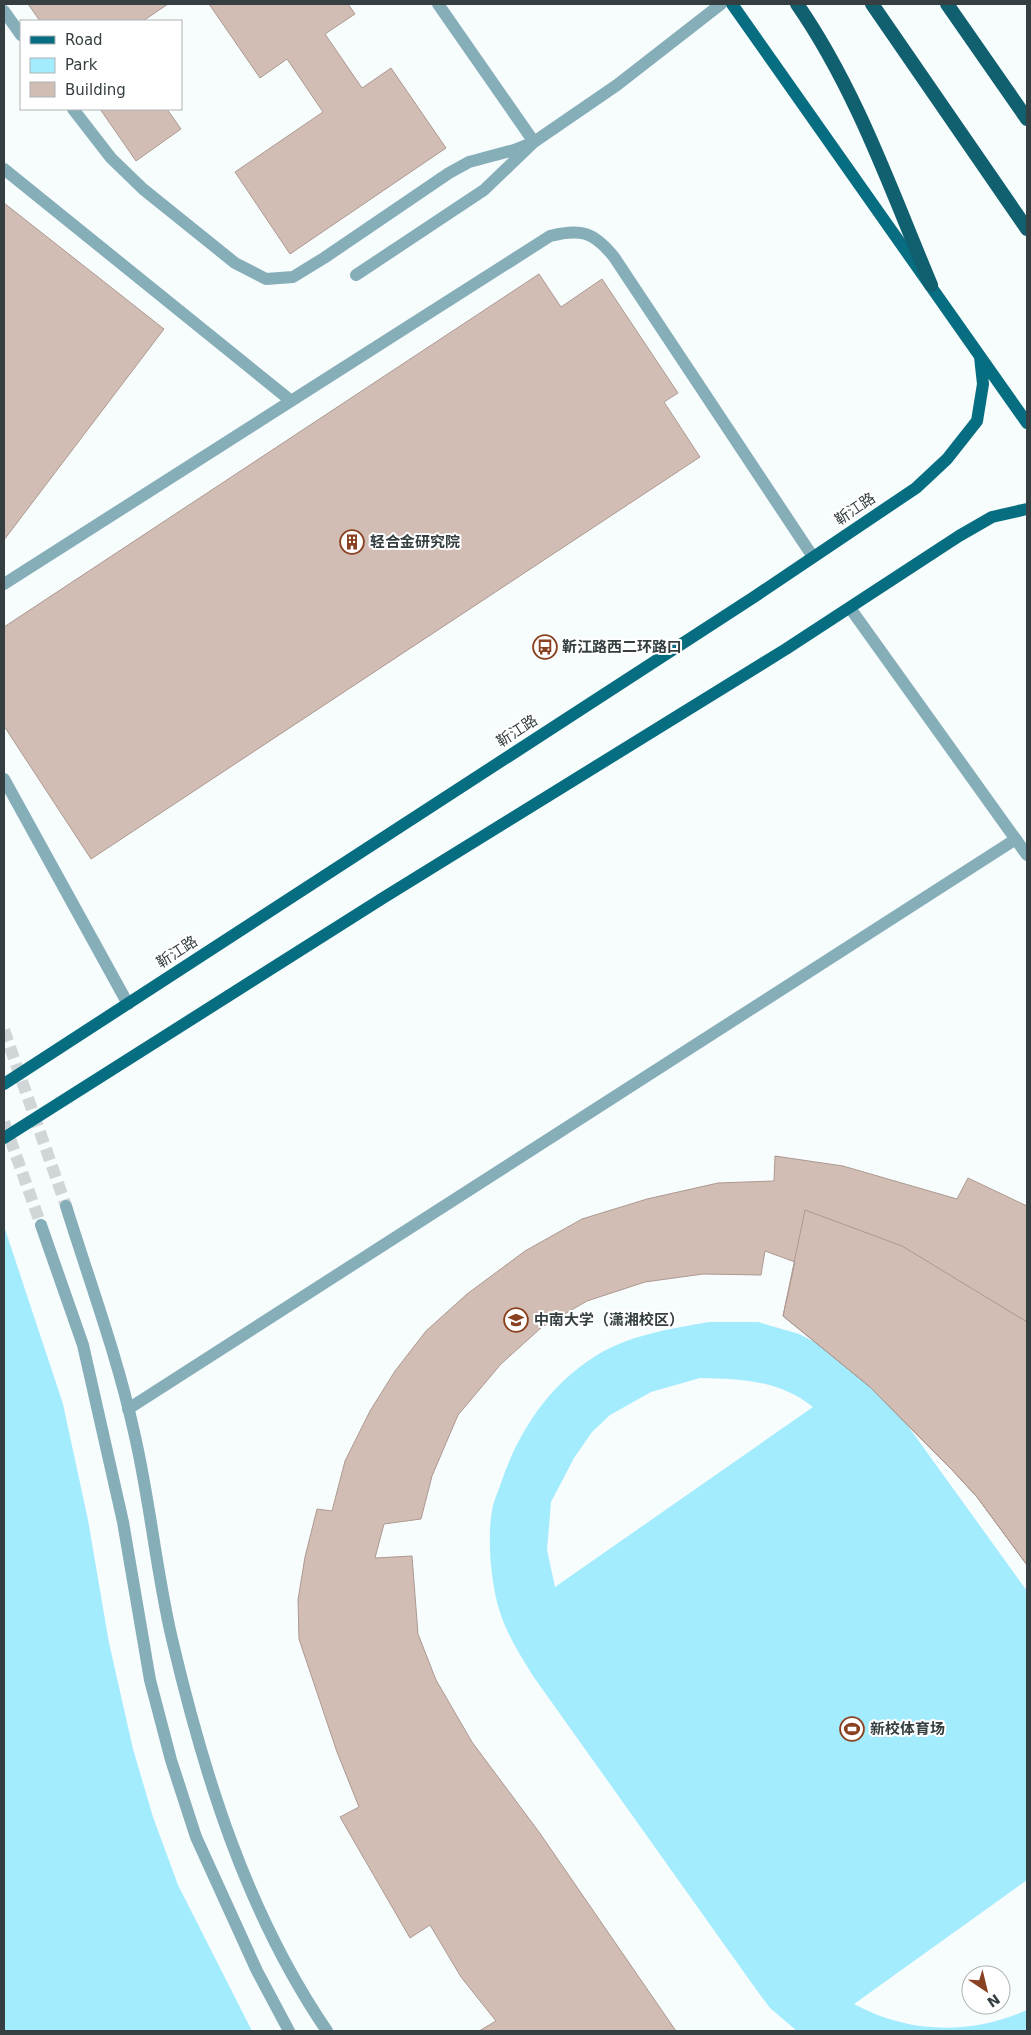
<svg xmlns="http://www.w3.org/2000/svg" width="1031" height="2035" viewBox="0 0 1031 2035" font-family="'DejaVu Sans','Noto Sans SC',sans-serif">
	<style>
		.green { fill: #a3ecfe; fill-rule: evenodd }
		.building { fill: #d2bdb5; stroke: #ad9991 }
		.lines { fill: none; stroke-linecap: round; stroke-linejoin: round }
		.minor-tunnel { stroke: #d0d6d7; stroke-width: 12; stroke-dasharray: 12 6; stroke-linecap: butt }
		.service { stroke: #86aeb9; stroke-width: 12 }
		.minor { stroke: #86aeb9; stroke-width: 12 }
		.primary { stroke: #076e81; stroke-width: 12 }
		.trunk { stroke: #106070; stroke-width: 14 }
		.labels { text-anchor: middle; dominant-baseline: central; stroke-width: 4; stroke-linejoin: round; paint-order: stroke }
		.street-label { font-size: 15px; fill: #353f41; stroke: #fff }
		.poi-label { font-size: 15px; font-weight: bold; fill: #353f41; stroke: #fff; text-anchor: start }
	</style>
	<rect width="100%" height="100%" fill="#f7fcfd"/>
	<path class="green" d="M4,1226L63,1404L88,1520L109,1643L133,1749L153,1817L178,1885L252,2031H4Z
		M709,1322H758L799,1334L842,1356L900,1415L1027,1591V1880L854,2004C909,2034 971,2035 1027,2010V2031H797L770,2008L753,1985L533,1676C520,1655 506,1633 499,1609C491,1583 487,1538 492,1511C493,1503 497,1494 500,1486C517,1434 547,1387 594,1357C628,1335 670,1329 709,1322ZM700,1378C742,1379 779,1380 813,1407L555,1587L547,1550L551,1502L574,1458L592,1432L610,1415L651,1392Z"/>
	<path class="building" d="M28,4H168L143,21H40Z
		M209,4H348L355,14L325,34L362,88L391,68L446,148L290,254L235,172L323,112L287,59L260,78Z
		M100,109H167L181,129L136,161Z
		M4,203L164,329L4,540Z
		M539,274L561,307L602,279L678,393L664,402L700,457L91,859L4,726V627Z
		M775,1156L843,1166L957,1199L968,1178L1027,1206V1565L977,1497L953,1471L870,1387L783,1316L795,1262L765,1251L761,1275L703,1274L645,1282L587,1301L542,1327L501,1364L458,1415L432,1476L421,1519L384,1524L375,1558L412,1556L418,1634L436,1680L472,1742L539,1832L676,2031H479L496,2021L461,1977L430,1925L410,1938L340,1817L359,1807L337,1752L299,1639L298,1600L305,1557L317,1509L332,1511L345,1461L370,1411L395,1371L426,1331L467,1294L525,1251L582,1219L647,1199L718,1183L774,1181Z
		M805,1210L902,1246L1027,1322V1565L977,1497L953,1471L870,1387L783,1316Z"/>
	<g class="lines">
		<path class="minor-tunnel" d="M4,1030L66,1206
			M4,1122L41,1225"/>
		<path class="service" d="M4,11L21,35
			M73,109L111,158L143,189L235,263L266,279L293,277L324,258L449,173L469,162L514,150L534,142L617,85L721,4
			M4,169L290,400
			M356,275L484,190L534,142L438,4
			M4,584L550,236C581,228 594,232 614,257L813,557
			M850,608L1027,855
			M4,779L128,1004
			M128,1409L1016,839"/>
		<path class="minor" d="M66,1206C89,1280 117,1355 134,1432C150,1500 156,1571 172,1639C204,1775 247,1914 327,2031
			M41,1225L83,1345L123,1522L150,1680L171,1760L196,1837L257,1971L289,2031"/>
		<path class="primary" d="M732,4L1027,423
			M4,1084L754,597L916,488L947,459L977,421L983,384L980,357
			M4,1138L383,898L786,649L959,536L992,517L1027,509"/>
		<path class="trunk" d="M797,4C856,89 891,190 931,285
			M872,4L1027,229
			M947,4L1027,119"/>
	</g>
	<defs>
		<g id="building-ring" transform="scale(1.25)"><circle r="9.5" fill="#fff" stroke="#894121" stroke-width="1.5"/><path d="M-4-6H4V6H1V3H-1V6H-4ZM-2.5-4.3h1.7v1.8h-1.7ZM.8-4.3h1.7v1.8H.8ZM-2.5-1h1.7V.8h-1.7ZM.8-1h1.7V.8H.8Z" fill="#894121"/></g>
		<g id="bus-ring" transform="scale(1.25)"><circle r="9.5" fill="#fff" stroke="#894121" stroke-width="1.5"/><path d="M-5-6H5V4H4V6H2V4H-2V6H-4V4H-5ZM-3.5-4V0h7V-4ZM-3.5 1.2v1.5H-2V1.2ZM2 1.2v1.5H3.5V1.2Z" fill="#894121"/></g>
		<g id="university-ring" transform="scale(1.25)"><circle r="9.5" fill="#fff" stroke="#894121" stroke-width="1.5"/><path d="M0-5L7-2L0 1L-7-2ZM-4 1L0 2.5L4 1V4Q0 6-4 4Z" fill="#894121"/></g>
		<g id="stadium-ring" transform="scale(1.25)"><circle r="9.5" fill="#fff" stroke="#894121" stroke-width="1.5"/><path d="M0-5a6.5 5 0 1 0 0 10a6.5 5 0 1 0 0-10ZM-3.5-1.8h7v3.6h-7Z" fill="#894121"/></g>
	</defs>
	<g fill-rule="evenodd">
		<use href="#building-ring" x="352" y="542"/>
		<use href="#bus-ring" x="545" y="647"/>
		<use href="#university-ring" x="516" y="1320"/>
		<use href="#stadium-ring" x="852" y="1729"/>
	</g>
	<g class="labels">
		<g class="street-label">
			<text transform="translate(855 509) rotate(-34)">靳江路</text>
			<text transform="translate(517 731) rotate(-33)">靳江路</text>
			<text transform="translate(177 952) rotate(-33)">靳江路</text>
		</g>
		<g class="poi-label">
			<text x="370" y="542">轻合金研究院</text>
			<text x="562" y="647">靳江路西二环路口</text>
			<text x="534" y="1320">中南大学（潇湘校区）</text>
			<text x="870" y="1729">新校体育场</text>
		</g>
	</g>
	<rect width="1031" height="2035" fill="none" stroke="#353f41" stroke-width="10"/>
	<rect x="20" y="20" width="162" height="90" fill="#ffffff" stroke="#aeb2b3"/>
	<rect x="30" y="36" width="25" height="8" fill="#076e81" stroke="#aeb2b3"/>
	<text x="65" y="45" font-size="15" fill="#353f41">Road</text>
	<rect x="30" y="58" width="25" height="15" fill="#a3ecfe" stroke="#aeb2b3"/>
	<text x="65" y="70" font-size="15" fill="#353f41">Park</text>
	<rect x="30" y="82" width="25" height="15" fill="#d2bdb5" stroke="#aeb2b3"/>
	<text x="65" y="95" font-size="15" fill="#353f41">Building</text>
	<g transform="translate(986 1990) rotate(145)"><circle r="24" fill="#ffffff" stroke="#aeb2b3"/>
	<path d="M0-4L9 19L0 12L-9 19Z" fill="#894121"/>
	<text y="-8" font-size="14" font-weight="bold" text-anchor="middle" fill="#353f41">N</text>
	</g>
</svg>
